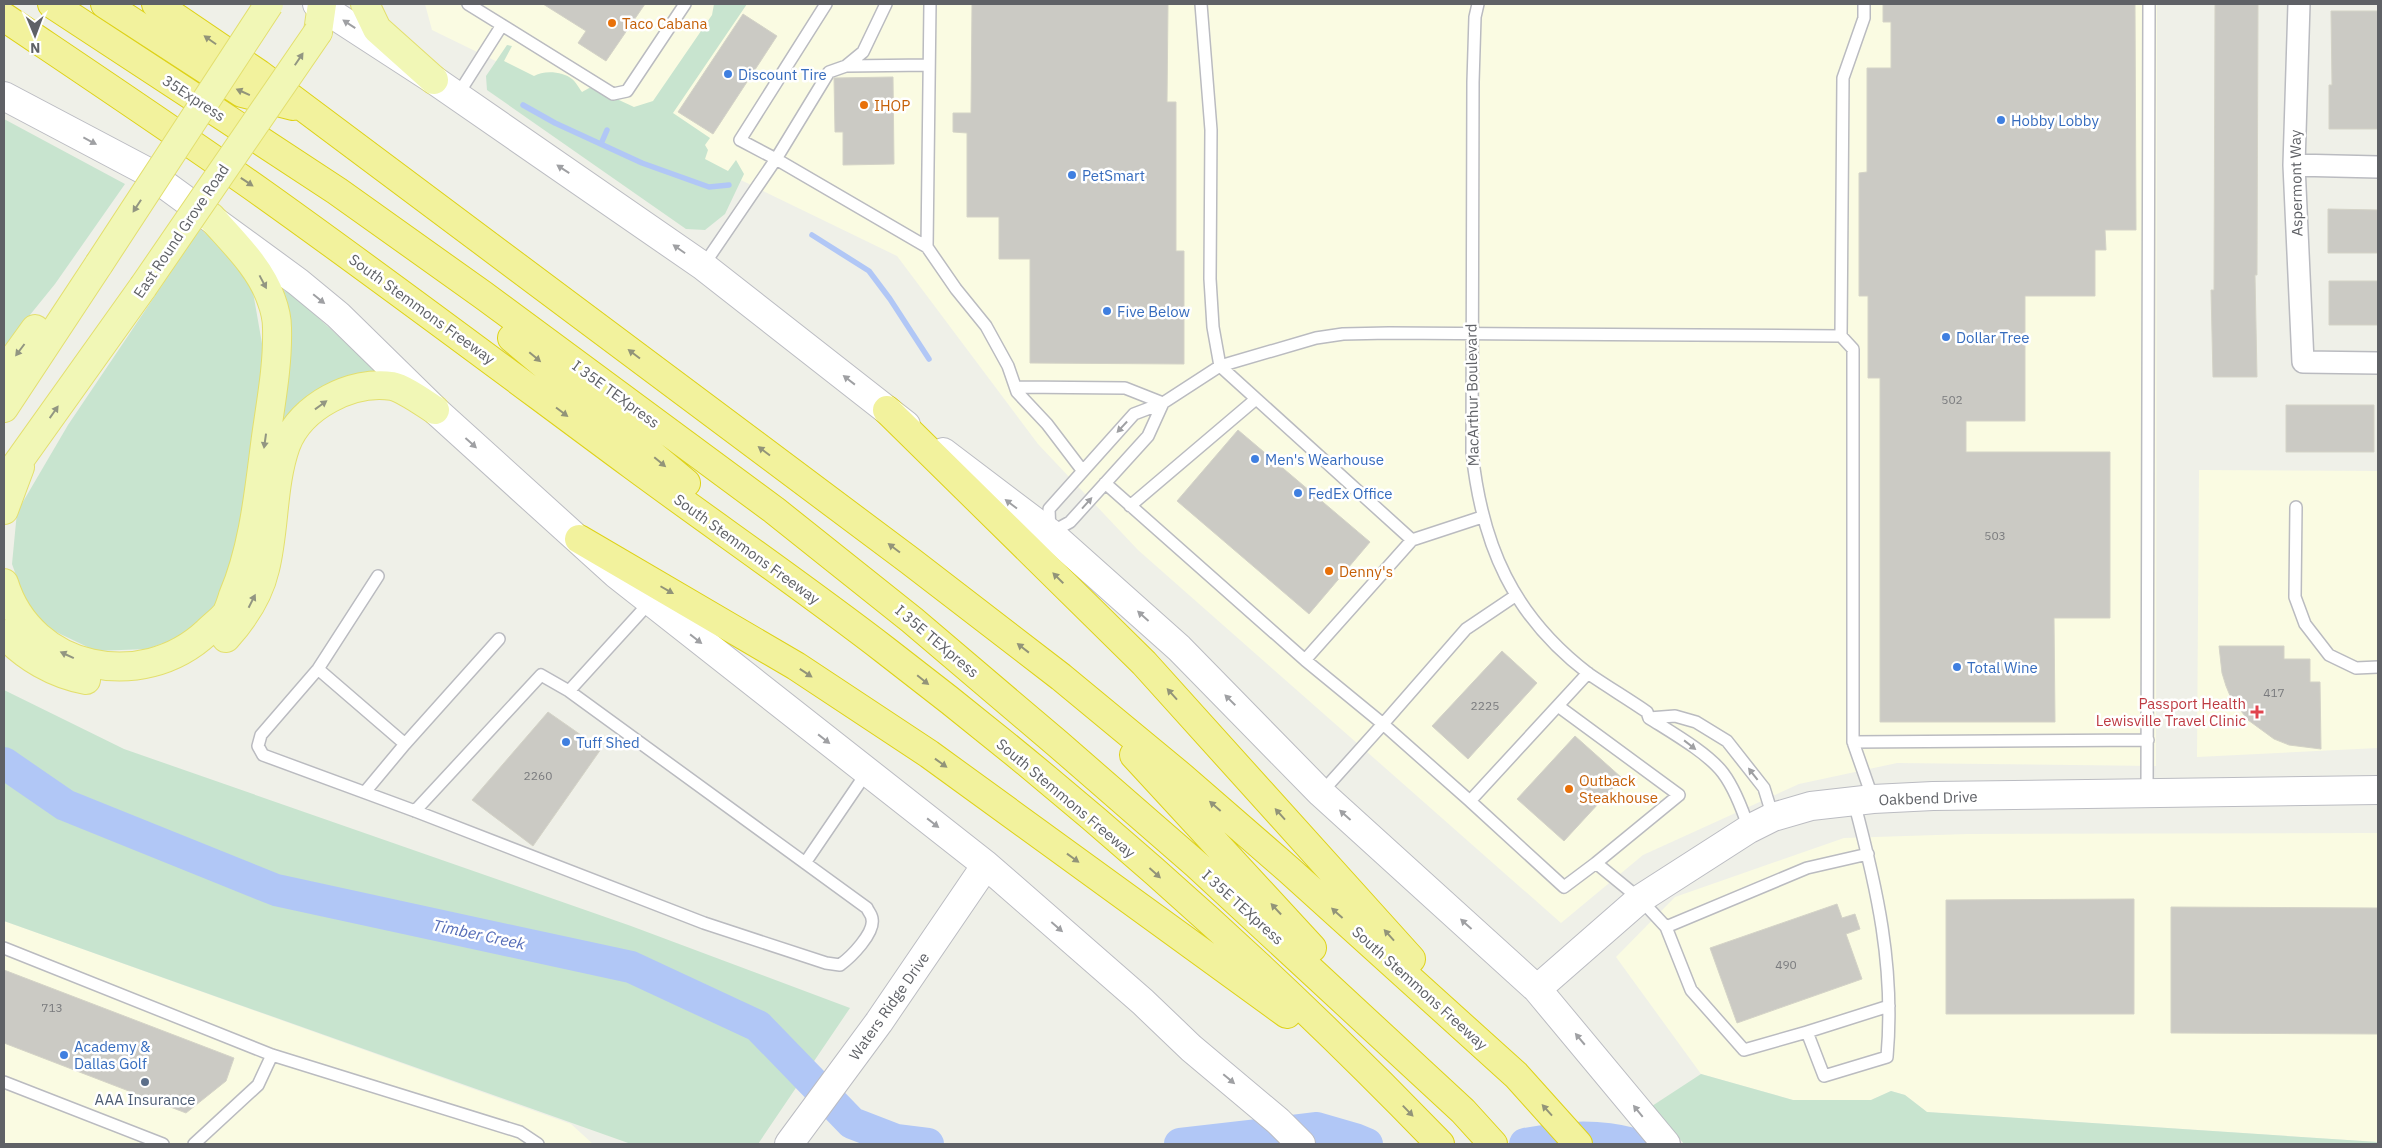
<svg xmlns="http://www.w3.org/2000/svg" width="2382" height="1148" viewBox="0 0 2382 1148" font-family="'IBM Plex Sans',sans-serif">
	<style>
		.commercial { fill: #fafbe2 }
		.green { fill: #c8e4cf }
		.lines { fill: none; stroke-linecap: round; stroke-linejoin: round }
		.stream { stroke: #b1c7f6; stroke-width: 5.5 }
		.river { stroke: #b1c7f6; stroke-width: 32 }
		.building { fill: #cbcac4; stroke: #d4d3c7 }
		.lane-casing { stroke: #babbc0; stroke-width: 14 }
		.street-casing { stroke: #babbc0; stroke-width: 24 }
		.secondary-casing { stroke: #bbbcc2; stroke-width: 30 }
		.primary-casing { stroke: #e3df6e; stroke-width: 30 }
		.highway-casing { stroke: #ded219; stroke-width: 30 }
		.lane { stroke: #fff; stroke-width: 11 }
		.street { stroke: #fff; stroke-width: 21 }
		.secondary { stroke: #fff; stroke-width: 28 }
		.primary { stroke: #f1f7b6; stroke-width: 28 }
		.highway { stroke: #f2f29d; stroke-width: 28 }
		.primary-bridge-casing { stroke: #e3df6e; stroke-width: 30; stroke-linecap: butt }
		.primary-bridge { stroke: #f1f7b6; stroke-width: 28 }
		.oneway { fill: #9fa0a3 }
		.oneway2 { fill: #929479 }
		.oneway3 { fill: #929682 }
		.food-dot { fill: #e8710a; stroke: #fff; stroke-width: 2 }
		.shop-dot { fill: #3f7fe0; stroke: #fff; stroke-width: 2 }
		.health-dot { fill: #e0444e; stroke: #fff; stroke-width: 2 }
		.service-dot { fill: #5c6f8a; stroke: #fff; stroke-width: 2 }
		.labels { text-anchor: middle; dominant-baseline: central; stroke-width: 5; stroke-linejoin: round; paint-order: stroke }
		.number-label { font-size: 12px; fill: #7a7b7e }
		.food-label { font-size: 15px; fill: #c56008; stroke: #fff; text-anchor: start }
		.shop-label { font-size: 15px; fill: #366cbe; stroke: #fff; text-anchor: start }
		.street-label { font-size: 15px; fill: #5f6166; stroke: #fff }
		.health-label { font-size: 15px; fill: #be3a42; stroke: #fff; text-anchor: end }
		.service-label { font-size: 15px; fill: #4e5e75; stroke: #fff }
		.water-label { font-size: 16px; font-style: italic; fill: #556db8; stroke: #fff }
	</style>
	<rect width="100%" height="100%" fill="#eff0e8"/>
	<path class="commercial" d="M425,4H2157L2156,766L1897,763L1799,784L1643,855L1561,923L1138,550L1038,444L897,256L432,30Z
		M2199,470L2378,471V748L2197,757Z
		M2378,833V1142L1927,1112L1905,1095L1891,1091L1871,1100H1793L1701,1074L1616,957L1675,897L1844,838L1968,834Z
		M4,921L571,1124L593,1144H4Z"/>
	<path class="green" d="M714,4H747L673,113L710,138L705,145L708,150L705,159L728,171L736,160L744,174L725,214L705,230L686,229L487,90L486,76L507,45L512,46L504,61L534,76C543,70 563,71 572,79C576,82 579,88 582,92L591,87L634,107L653,101L712,15Z
		M4,119L125,184L55,284L4,347Z
		M200,229L229,252L253,292L264,355L256,433L229,594L200,630L147,649L96,651L54,631L28,609L12,564L17,512L68,425Z
		M278,289L291,293L378,372L271,451Z
		M4,690L124,749L631,926L850,1008L758,1144H631L4,921Z
		M1701,1074L1793,1100H1871L1891,1091L1905,1095L1927,1112L2378,1142V1144H1684L1652,1106Z"/>
	<g class="lines">
		<path class="stream" d="M523,105L555,123L642,163L709,187L729,185
			M601,144L607,130
			M812,235L869,271L890,299L929,359"/>
		<path class="river" d="M4,763L65,805L276,890L631,967L758,1026L852,1123L896,1140L928,1144
			M1180,1144L1317,1128L1355,1139L1367,1144
			M1525,1144C1562,1137 1596,1134 1633,1144"/>
	</g>
	<path class="building" d="M543,4H645L606,61L578,43L586,31Z
		M972,4H1168L1167,102H1176V251H1184V364L1030,363V259H999V217H967V133L953,132V113H971Z
		M1883,4H2135L2136,230H2105L2106,250H2095V296H2025V421H1966V452H2110V618H2054L2055,722H1880V378H1868V296H1859V173L1867,172V68H1891V22H1883Z
		M2215,4H2258L2257,275H2255L2257,377H2213L2211,290H2214Z
		M2331,11H2378V129H2329V85H2332Z
		M743,14L777,36L713,134L678,112Z
		M893,77L894,164L843,165V132H835L834,78Z
		M2328,209L2378,210V253H2328Z
		M2329,281H2378V325H2329Z
		M2286,405H2374V452H2286Z
		M1238,430L1370,542L1309,614L1177,501Z
		M2219,646H2284V659H2310V682H2320L2321,749L2289,745L2274,739L2248,720L2231,698L2226,686L2222,673Z
		M1502,651L1537,683L1468,759L1432,726Z
		M548,712L601,749L533,846L472,800Z
		M1575,736L1622,778L1564,841L1517,799Z
		M2134,899V1014H1946V900Z
		M1837,904L1842,918L1855,914L1860,929L1846,934L1862,979L1737,1023L1710,948Z
		M2171,907L2378,908V1034L2171,1033Z
		M4,970L234,1058L226,1081L186,1113L4,1043Z"/>
	<g class="lines">
		<g class="lane-casing">
			<path id="lane" d="M468,4L613,94L627,91L685,4
				M826,4L740,140L776,159L829,72L846,66L929,65
				M930,4L927,247L956,289L986,326L1008,366L1017,392L1047,424L1082,470
				M1201,4L1211,130L1210,279L1213,327L1220,366L1412,540
				M1478,4L1475,17L1473,82L1472,452C1482,546 1513,616 1589,674C1608,687 1628,699 1647,712L1649,718C1671,732 1708,753 1723,773C1735,789 1743,811 1749,829
				M1864,4V18L1843,78L1841,336L1853,349V742L1873,799
				M846,66L863,52L886,4
				M457,96L502,25
				M703,266L776,159L927,247
				M1017,387L1125,388L1163,403
				M1163,403L1148,436L1070,522L1050,533L1049,509L1134,414L1163,403L1220,366L1316,338L1343,334L1389,333L1841,336
				M1105,483L1305,660L1383,724L1321,793
				M1130,506L1256,399
				M2296,507L2295,597L2305,624L2329,655L2356,668L2378,667
				M378,576L318,669L261,735L258,746L263,755L415,811L704,923L826,963L840,965C851,957 875,933 872,919C872,915 868,911 867,908L569,691L541,675L415,811
				M1515,596L1466,629L1383,724L1470,801L1588,673
				M1305,660L1412,540L1482,517
				M318,669L405,744
				M569,691L650,602
				M1558,706L1679,795L1596,863
				M1649,718L1675,716L1696,722L1727,741L1764,788L1773,817
				M1853,742L2148,740
				M365,792L405,744L499,639
				M2147,794L2149,4
				M1470,801L1564,887L1596,863L1640,899L1666,927L1691,990L1744,1050L1807,1032L1824,1076L1887,1057C1895,967 1877,888 1854,802
				M805,863L867,772
				M1666,927L1807,868L1868,854
				M4,948L272,1055L520,1132L538,1144
				M1807,1032L1889,1006
				M4,1082L163,1144
				M194,1144L258,1085L272,1055"/>
		</g>
		<g class="street-casing">
			<path id="street" d="M2299,4L2294,165L2303,362L2378,363
				M2294,165L2378,167"/>
		</g>
		<g class="secondary-casing">
			<path id="secondary" d="M317,4L434,80L703,266L906,425
				M4,96L146,171L298,282L338,315L435,410L616,574L986,865L1143,1002L1191,1048L1278,1121L1301,1144
				M943,452L1050,533L1179,648L1321,793L1537,989L1666,1144
				M1537,989L1640,899L1749,829L1773,817L1811,806L1873,799L1933,796L2378,790
				M789,1144L879,1022L986,865"/>
		</g>
		<g class="primary-casing">
			<path id="primary" d="M365,4L377,29L434,80
				M318,32L322,4
				M4,372L35,329
				M4,408L99,264
				M4,482L143,287
				M4,510L20,467
				M4,583C31,671 142,693 207,632C213,626 221,620 226,614C229,609 231,602 233,596C254,547 259,490 266,437C271,401 278,365 277,328C277,319 274,307 271,299C260,267 232,241 211,217
				M4,634C25,657 54,674 86,680
				M226,638C244,618 259,595 265,569C275,529 272,484 286,445C301,406 352,380 392,386C403,388 424,403 435,410"/>
		</g>
		<g class="highway-casing">
			<path id="highway" d="M52,4L337,191L483,295L774,510L912,620L1058,744L1197,865L1463,1111L1493,1144
				M105,4L242,93L293,106
				M156,4L259,74L909,560L1061,677L1182,777L1289,870L1516,1075L1578,1144
				M4,17C90,75 177,133 262,193C387,282 509,374 632,465C716,527 802,586 885,650C1081,800 1268,966 1440,1144
				M512,338L686,483
				M887,410L1144,663L1411,959
				M579,539L796,666L929,754L1287,1014
				M1134,755L1312,948"/>
		</g>
		<use href="#lane" class="lane"/>
		<use href="#street" class="street"/>
		<use href="#secondary" class="secondary"/>
		<use href="#primary" class="primary"/>
		<use href="#highway" class="highway"/>
		<g class="primary-bridge-casing">
			<path id="primary-bridge" d="M99,264L269,4
				M143,287L318,32"/>
		</g>
		<use href="#primary-bridge" class="primary-bridge"/>
	</g>
	<defs><path id="oneway-solid" d="M-6-.8H1V-3.2L6.5 0L1 3.2V.8H-6Z" transform="scale(1.25)"/></defs>
	<g class="oneway">
		<use href="#oneway-solid" transform="translate(349 24) rotate(-147)"/>
		<use href="#oneway-solid" transform="translate(90 141) rotate(28)"/>
		<use href="#oneway-solid" transform="translate(563 169) rotate(-147)"/>
		<use href="#oneway-solid" transform="translate(679 249) rotate(-145)"/>
		<use href="#oneway-solid" transform="translate(319 299) rotate(39)"/>
		<use href="#oneway-solid" transform="translate(849 380) rotate(-142)"/>
		<use href="#oneway-solid" transform="translate(1122 427) rotate(133)"/>
		<use href="#oneway-solid" transform="translate(471 443) rotate(42)"/>
		<use href="#oneway-solid" transform="translate(1087 503) rotate(-48)"/>
		<use href="#oneway-solid" transform="translate(1011 504) rotate(-143)"/>
		<use href="#oneway-solid" transform="translate(1143 616) rotate(-138)"/>
		<use href="#oneway-solid" transform="translate(696 639) rotate(38)"/>
		<use href="#oneway-solid" transform="translate(1230 700) rotate(-135)"/>
		<use href="#oneway-solid" transform="translate(824 739) rotate(38)"/>
		<use href="#oneway-solid" transform="translate(1690 745) rotate(38)"/>
		<use href="#oneway-solid" transform="translate(1753 774) rotate(-128)"/>
		<use href="#oneway-solid" transform="translate(1345 815) rotate(-138)"/>
		<use href="#oneway-solid" transform="translate(933 823) rotate(38)"/>
		<use href="#oneway-solid" transform="translate(1466 924) rotate(-138)"/>
		<use href="#oneway-solid" transform="translate(1057 927) rotate(41)"/>
		<use href="#oneway-solid" transform="translate(1580 1039) rotate(-130)"/>
		<use href="#oneway-solid" transform="translate(1229 1079) rotate(40)"/>
		<use href="#oneway-solid" transform="translate(1638 1111) rotate(-129)"/>
	</g>
	<g class="oneway2">
		<use href="#oneway-solid" transform="translate(210 40) rotate(-145)"/>
		<use href="#oneway-solid" transform="translate(243 92) rotate(-156)"/>
		<use href="#oneway-solid" transform="translate(247 182) rotate(34)"/>
		<use href="#oneway-solid" transform="translate(634 354) rotate(-143)"/>
		<use href="#oneway-solid" transform="translate(535 357) rotate(40)"/>
		<use href="#oneway-solid" transform="translate(562 412) rotate(37)"/>
		<use href="#oneway-solid" transform="translate(764 451) rotate(-143)"/>
		<use href="#oneway-solid" transform="translate(660 462) rotate(40)"/>
		<use href="#oneway-solid" transform="translate(894 548) rotate(-143)"/>
		<use href="#oneway-solid" transform="translate(1058 578) rotate(-135)"/>
		<use href="#oneway-solid" transform="translate(667 590) rotate(30)"/>
		<use href="#oneway-solid" transform="translate(1023 648) rotate(-142)"/>
		<use href="#oneway-solid" transform="translate(806 673) rotate(34)"/>
		<use href="#oneway-solid" transform="translate(923 680) rotate(39)"/>
		<use href="#oneway-solid" transform="translate(1172 694) rotate(-132)"/>
		<use href="#oneway-solid" transform="translate(941 763) rotate(36)"/>
		<use href="#oneway-solid" transform="translate(1215 806) rotate(-139)"/>
		<use href="#oneway-solid" transform="translate(1280 814) rotate(-132)"/>
		<use href="#oneway-solid" transform="translate(1073 858) rotate(36)"/>
		<use href="#oneway-solid" transform="translate(1155 873) rotate(42)"/>
		<use href="#oneway-solid" transform="translate(1276 909) rotate(-133)"/>
		<use href="#oneway-solid" transform="translate(1337 913) rotate(-138)"/>
		<use href="#oneway-solid" transform="translate(1389 935) rotate(-132)"/>
		<use href="#oneway-solid" transform="translate(1547 1110) rotate(-132)"/>
		<use href="#oneway-solid" transform="translate(1408 1111) rotate(46)"/>
	</g>
	<g class="oneway3">
		<use href="#oneway-solid" transform="translate(299 59) rotate(-56)"/>
		<use href="#oneway-solid" transform="translate(137 206) rotate(123)"/>
		<use href="#oneway-solid" transform="translate(263 282) rotate(62)"/>
		<use href="#oneway-solid" transform="translate(20 350) rotate(127)"/>
		<use href="#oneway-solid" transform="translate(321 405) rotate(-36)"/>
		<use href="#oneway-solid" transform="translate(54 412) rotate(-55)"/>
		<use href="#oneway-solid" transform="translate(265 441) rotate(98)"/>
		<use href="#oneway-solid" transform="translate(252 601) rotate(-63)"/>
		<use href="#oneway-solid" transform="translate(67 655) rotate(-155)"/>
	</g>
	<g class="food-dot">
		<circle cx="612" cy="23" r="5"/>
		<circle cx="864" cy="105" r="5"/>
		<circle cx="1329" cy="571" r="5"/>
		<circle cx="1569" cy="789" r="5"/>
	</g>
	<g class="shop-dot">
		<circle cx="728" cy="74" r="5"/>
		<circle cx="2001" cy="120" r="5"/>
		<circle cx="1072" cy="175" r="5"/>
		<circle cx="1107" cy="311" r="5"/>
		<circle cx="1946" cy="337" r="5"/>
		<circle cx="1255" cy="459" r="5"/>
		<circle cx="1298" cy="493" r="5"/>
		<circle cx="1957" cy="667" r="5"/>
		<circle cx="566" cy="742" r="5"/>
		<circle cx="64" cy="1055" r="5"/>
	</g>
	<path class="health-dot" d="M2254.5 704.5h5v5h5v5h-5v5h-5v-5h-5v-5h5z"/>
	<circle class="service-dot" cx="145" cy="1082" r="5"/>
	<g class="labels">
		<g class="number-label">
			<text x="1952" y="399">502</text>
			<text x="1995" y="535">503</text>
			<text x="2274" y="692">417</text>
			<text x="1485" y="705">2225</text>
			<text x="538" y="775">2260</text>
			<text x="1786" y="964">490</text>
			<text x="52" y="1007">713</text>
		</g>
		<g class="food-label">
			<text x="622" y="23">Taco Cabana</text>
			<text x="874" y="105">IHOP</text>
			<text x="1339" y="571">Denny's</text>
			<text x="1579" y="780">Outback<tspan x="1579" dy="17">Steakhouse</tspan></text>
		</g>
		<g class="shop-label">
			<text x="738" y="74">Discount Tire</text>
			<text x="2011" y="120">Hobby Lobby</text>
			<text x="1082" y="175">PetSmart</text>
			<text x="1117" y="311">Five Below</text>
			<text x="1956" y="337">Dollar Tree</text>
			<text x="1265" y="459">Men's Wearhouse</text>
			<text x="1308" y="493">FedEx Office</text>
			<text x="1967" y="667">Total Wine</text>
			<text x="576" y="742">Tuff Shed</text>
			<text x="74" y="1046">Academy &amp;<tspan x="74" dy="17">Dallas Golf</tspan></text>
		</g>
		<g class="street-label">
			<text transform="translate(194 98) rotate(33)">35Express</text>
			<text transform="translate(2296 183) rotate(-91)">Aspermont Way</text>
			<text transform="translate(181 231) rotate(-56)">East Round Grove Road</text>
			<text transform="translate(422 309) rotate(36)">South Stemmons Freeway</text>
			<text transform="translate(616 394) rotate(36)">I 35E TEXpress</text>
			<text transform="translate(1472 395) rotate(-91)">MacArthur Boulevard</text>
			<text transform="translate(747 549) rotate(36)">South Stemmons Freeway</text>
			<text transform="translate(937 641) rotate(40)">I 35E TEXpress</text>
			<text transform="translate(1066 798) rotate(40)">South Stemmons Freeway</text>
			<text transform="translate(1928 798) rotate(-2)">Oakbend Drive</text>
			<text transform="translate(1243 907) rotate(42)">I 35E TEXpress</text>
			<text transform="translate(1420 988) rotate(42)">South Stemmons Freeway</text>
			<text transform="translate(889 1006) rotate(-55)">Waters Ridge Drive</text>
		</g>
		<g class="health-label">
			<text x="2246" y="703">Passport Health<tspan x="2246" dy="17">Lewisville Travel Clinic</tspan></text>
		</g>
		<g class="service-label">
			<text x="145" y="1099">AAA Insurance</text>
		</g>
		<g class="water-label">
			<text transform="translate(479 934) rotate(12)">Timber Creek</text>
		</g>
	</g>
	<rect width="2382" height="1148" fill="none" stroke="#5f6166" stroke-width="10"/>
	<g transform="translate(35 35) rotate(179)" stroke="#ffffff" stroke-width="4" paint-order="stroke">
	<path d="M0-4L9 19L0 12L-9 19Z" fill="#5f6166"/>
	<text y="-8" font-size="14" font-weight="bold" text-anchor="middle" fill="#5f6166">N</text>
	</g>
</svg>
